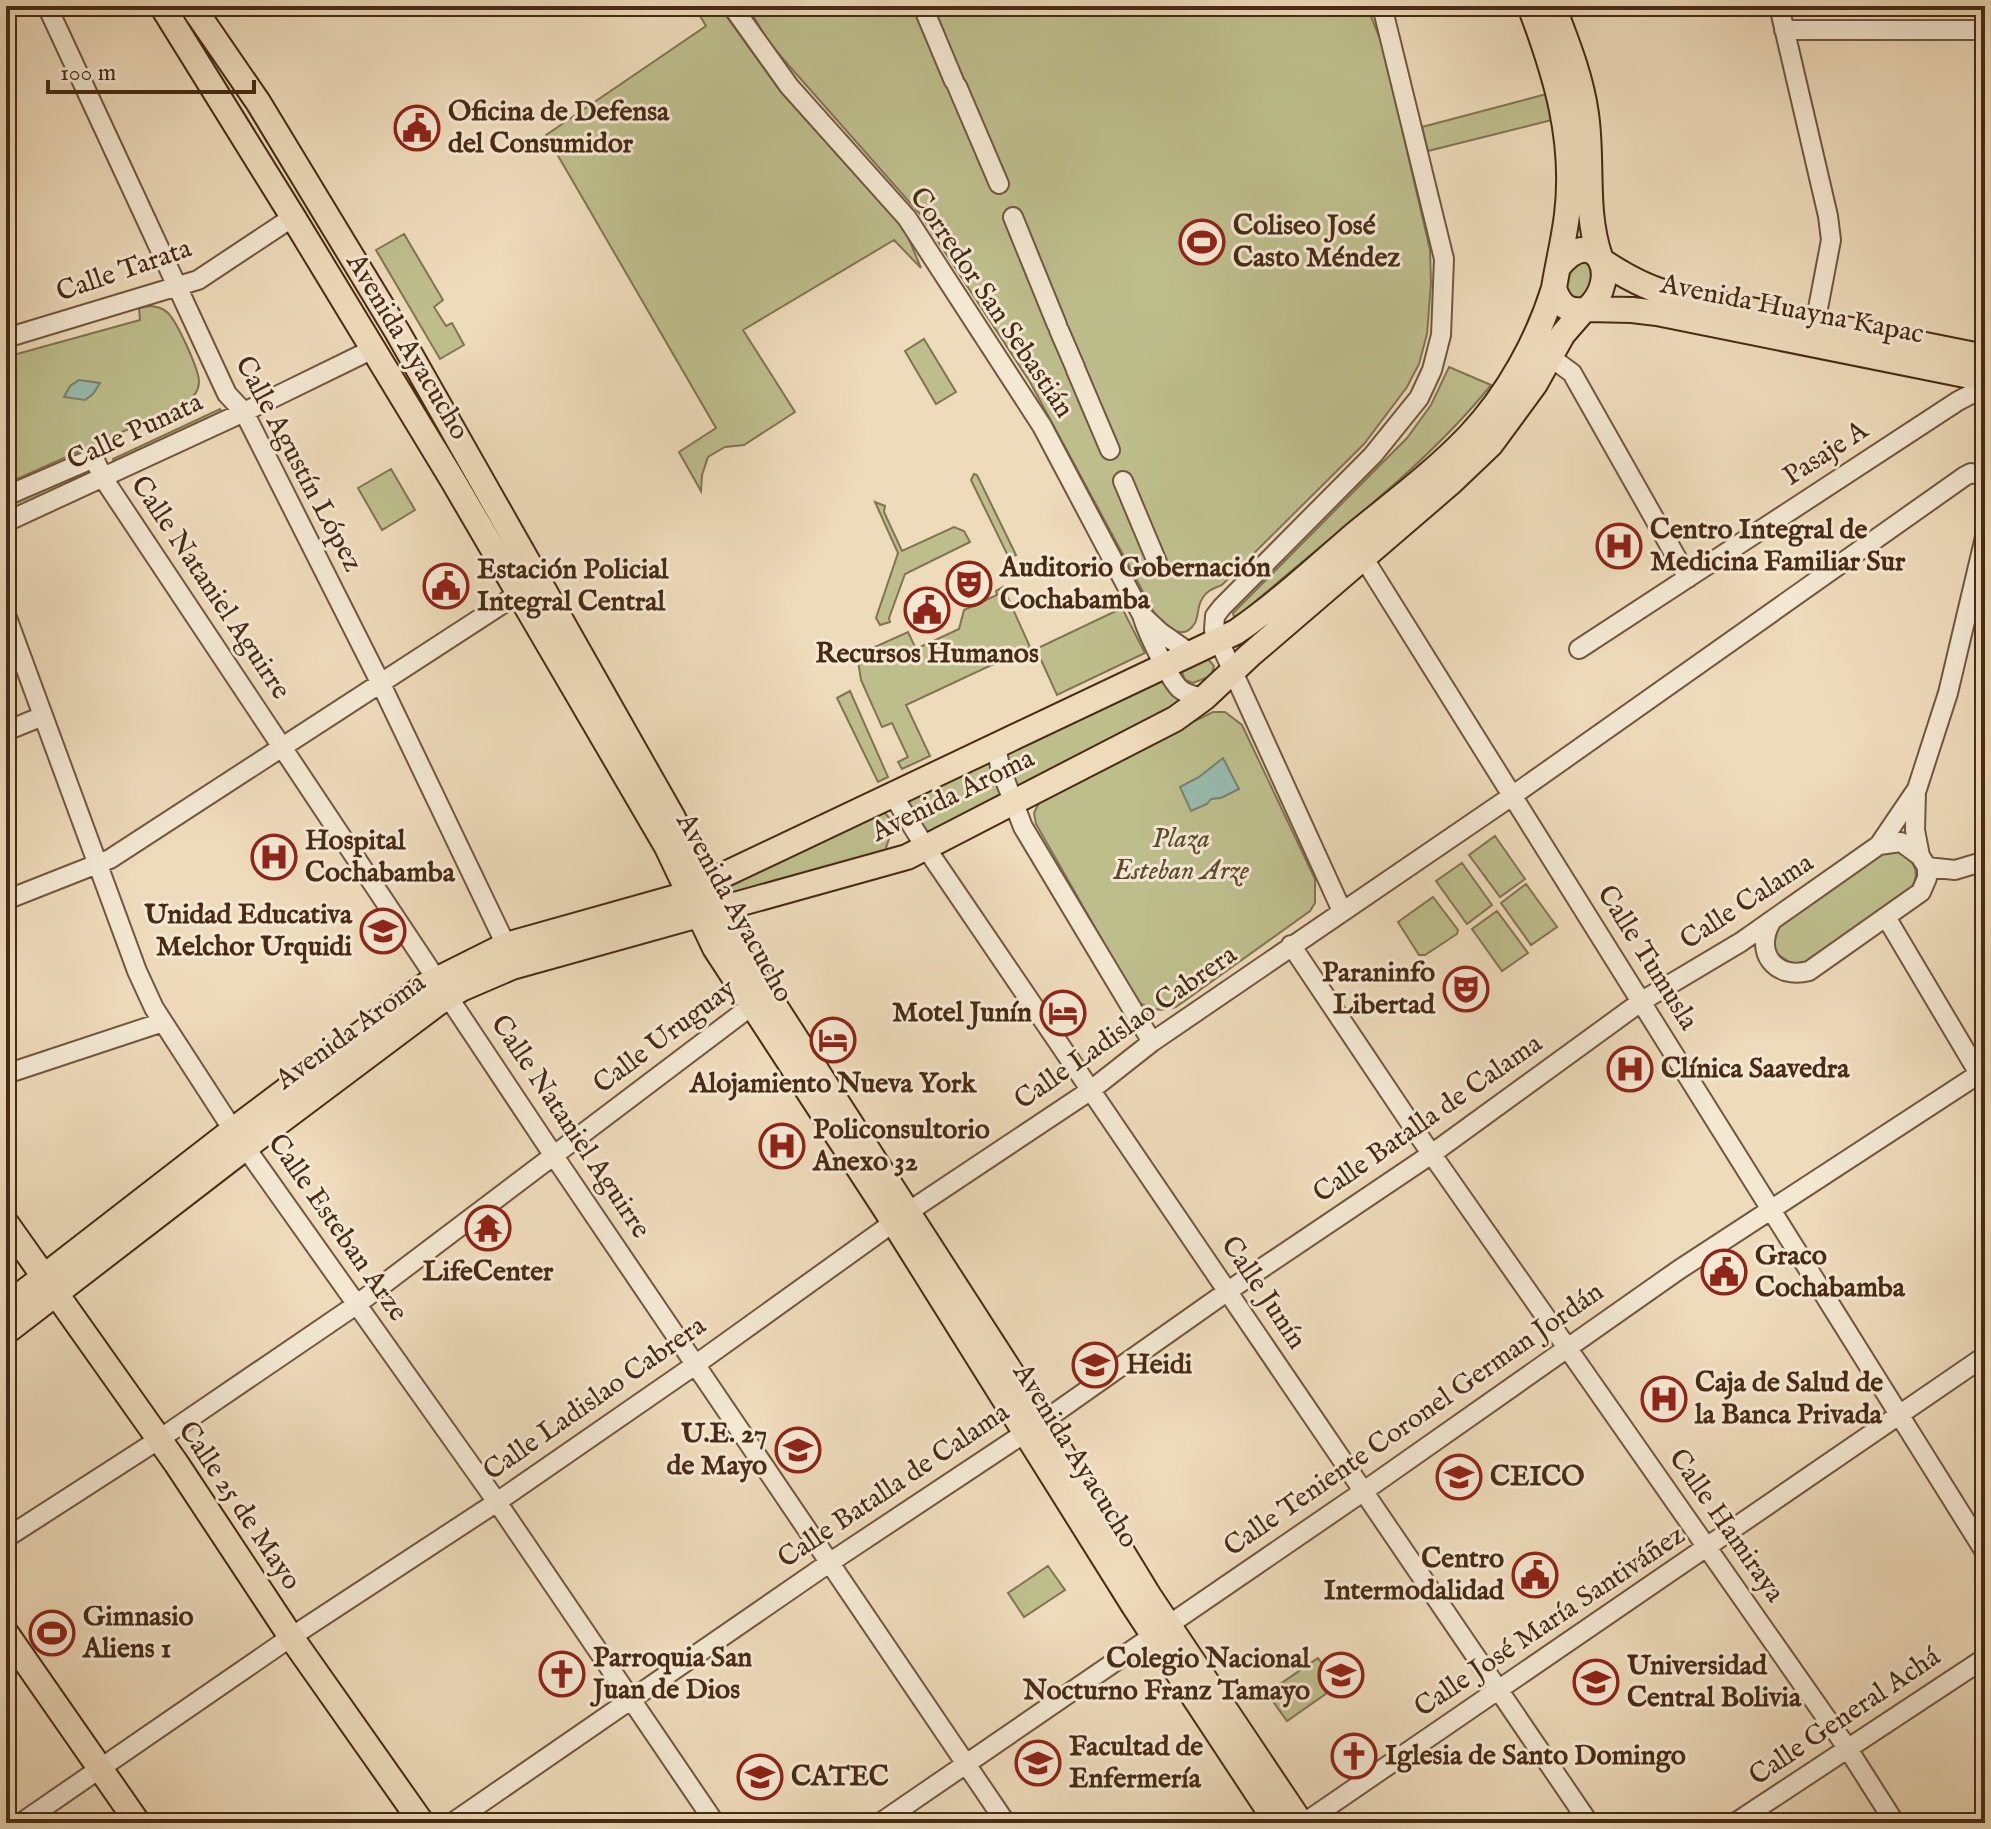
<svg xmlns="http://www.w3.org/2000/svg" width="1991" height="1829" viewBox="0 0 1991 1829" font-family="'IM FELL English',serif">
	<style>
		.green { fill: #bebe8d; stroke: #827450; stroke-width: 2 }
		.water { fill: #99bbaf; stroke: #788171; stroke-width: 2 }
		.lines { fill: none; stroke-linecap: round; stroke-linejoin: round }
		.minor-casing { stroke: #71573e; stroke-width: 22 }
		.major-casing { stroke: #472b14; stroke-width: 28 }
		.minor { stroke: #f4e8d3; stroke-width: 18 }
		.major { stroke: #eedbbb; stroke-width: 24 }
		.labels { text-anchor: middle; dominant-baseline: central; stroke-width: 6; stroke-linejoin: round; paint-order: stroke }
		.poi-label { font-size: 28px; font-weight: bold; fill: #472b14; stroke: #f4e8d3; text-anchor: start }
		.street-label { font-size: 28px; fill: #472b14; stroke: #f4e8d3 }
		.park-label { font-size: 28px; font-style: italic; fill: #5f482c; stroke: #f4e8d3 }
	</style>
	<rect width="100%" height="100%" fill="#eedbbb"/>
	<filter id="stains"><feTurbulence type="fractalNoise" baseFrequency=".0025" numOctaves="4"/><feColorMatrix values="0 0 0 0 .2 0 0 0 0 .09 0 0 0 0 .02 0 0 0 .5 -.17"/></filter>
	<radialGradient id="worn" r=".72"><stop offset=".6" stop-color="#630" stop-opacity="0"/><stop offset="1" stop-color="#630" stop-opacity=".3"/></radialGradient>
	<path class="green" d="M694,6H719L781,92L905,230L921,268L894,240L743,330L795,412L744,445L725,447L708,457L702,475L701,491L679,452L716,428L546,135L706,26Z
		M747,6H1367L1383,47L1430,250L1431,283L1427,334L1419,364L1407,387L1364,444L1222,585C1214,588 1206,591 1202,599C1197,607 1199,615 1195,623C1183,643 1164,626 1155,614L1030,382L920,214L784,60L769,42Z
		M1554,92L1560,118L1428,151L1422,127Z
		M404,234L443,300L434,307L446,326L452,323L464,345L440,359L376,250Z
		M1576,261L1591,263L1595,278L1581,301L1565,294L1568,273Z
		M151,306C158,307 163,308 168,313C177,322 199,369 199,382C199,391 193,397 187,403L6,484V357L140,320L139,308Z
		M924,339L956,392L936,404L905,351Z
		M1449,367L1491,385C1422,471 1325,540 1242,613L1234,617L1233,613L1407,438L1431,405Z
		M220,409L222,413L114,462L113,459Z
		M391,469L415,510L382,530L358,488Z
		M87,471L89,475L6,512V507Z
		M974,474L977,475L1016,555L1009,558L971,480Z
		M875,502L885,506L884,512L902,551L954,527L964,531L970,542L905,574L889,618L890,622L880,625L876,618L898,553Z
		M1003,587L1030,647L906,705L930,756L902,769L898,762L908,757L892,723L882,727L861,680L858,661L868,650L908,632L916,649L959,629L964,610L997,595L996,591Z
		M1122,608L1145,653L1057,695L1036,649Z
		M1207,658L1214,666L1211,676L1193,683L1185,680L1182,672L1183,666Z
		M1162,676L1168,689L1183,700L1168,713L1019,786L1016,785L1005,764L1006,752Z
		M850,691L888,777L878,782L837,698Z
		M1213,712H1225L1242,725L1315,879V903L1310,911L1176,1007C1161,1012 1151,1010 1137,1001L1036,824L1034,813L1043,795Z
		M989,758L1002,795L926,834L907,804L908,799Z
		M883,811L894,823L885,851L735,893L730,894L725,884Z
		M1495,836L1525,879L1500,897L1469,855Z
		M1902,850C1915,864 1922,874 1909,891L1809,961L1792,964L1776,953L1774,943L1779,926L1885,852Z
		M1462,863L1492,905L1467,924L1436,881Z
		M1526,884L1557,927L1531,945L1501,903Z
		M1433,897L1458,930L1457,934L1425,955H1419L1398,922Z
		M1497,911L1528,953L1502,971L1472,929Z
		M1048,1566L1065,1590L1024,1617L1008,1593Z
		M1318,1658L1337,1686L1287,1721L1267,1693Z"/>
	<path class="water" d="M79,380L100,383L93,394L85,400L64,397L70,386Z
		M1223,758L1239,789L1221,798L1211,799L1207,804L1191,811L1180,787L1199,777Z"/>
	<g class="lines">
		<g class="minor-casing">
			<path id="minor" d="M47,6L227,394L244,412L380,682L506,945
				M732,6L789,86L907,218L1042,426L1142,615C1146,630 1169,679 1180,689C1187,695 1196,696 1204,698
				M1779,6L1828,216L1831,240L1815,324
				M923,7L954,81
				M1784,30H1985
				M957,86L999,184
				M1013,217L1057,325
				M1059,330L1075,367
				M6,338L198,280L293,217
				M1549,356L1572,373L1688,578
				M1076,370L1110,450
				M1123,481L1157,562
				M6,496L94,458L103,478L554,1156L1006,1823
				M6,522L244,412L373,349
				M1363,557L1985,1552
				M6,615L137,971L154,1008L233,1130L497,1502L715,1823
				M1144,617L1160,632L1190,653
				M1579,649L1958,401L1985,387
				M6,731L43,716
				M996,745L1000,767L1023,827L1152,1042
				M1916,792L1915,830L1920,856
				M892,794L926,848L1589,1823
				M1927,867L1955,870L1985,861
				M6,900L110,859L527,588
				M1342,911L1214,630L1215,616L1222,607L1373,455L1419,398L1432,370L1441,335L1444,259L1382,6
				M1886,917L1984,1082
				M1771,922C1754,952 1775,980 1809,971L1921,892L1927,878V867L1920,856L1901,842L1879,845
				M1291,945L1419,1136L1848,1749L1895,1823
				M6,1074L163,1022
				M6,1538L158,1440L356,1305L762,998
				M21,1823L291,1637L497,1502L695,1365L908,1212L1091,1090L1152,1042L1512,796L1965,476L1971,473L1985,476
				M452,1823L829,1563L1052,1415L1228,1291L1433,1153L1642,1001L1741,942L1879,845L1917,789L1948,693L1985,537
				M880,1823L1364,1491L1680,1269L1985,1070
				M1304,1823L1985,1356
				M1735,1823L1985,1658"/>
		</g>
		<g class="major-casing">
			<path id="major" d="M162,6L293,217L452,479L667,847L715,948L886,1210L1134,1606L1277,1823
				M192,6L258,102L398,333L673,818L740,952L1036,1411L1149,1596L1301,1823
				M1530,6C1556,75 1576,140 1567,215C1564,240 1558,263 1554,288C1559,305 1569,314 1587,309C1623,278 1595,222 1559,266
				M1553,6C1566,40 1581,77 1586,114C1593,162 1584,210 1600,257
				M1602,261C1623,275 1642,286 1666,293L1985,357
				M1587,309L1632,310L1657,313L1985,379
				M6,1223L176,1463L291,1637L422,1823
				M6,1306L233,1130L426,985L506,945L677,897L1236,632C1278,603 1316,568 1354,535C1393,503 1435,472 1470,435C1508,395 1538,340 1554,288
				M6,1332L254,1141L438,1003L461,989L512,967L907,857L1175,719L1204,698L1250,655L1449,484L1491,444L1535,384L1563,334L1583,311
				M6,1633L138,1823"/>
		</g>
		<use href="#minor" class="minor"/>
		<use href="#major" class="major"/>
	</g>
	<defs>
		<g id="civic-ring" transform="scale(2.3)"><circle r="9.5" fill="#f4e8d3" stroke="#8f2418" stroke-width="1.5"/><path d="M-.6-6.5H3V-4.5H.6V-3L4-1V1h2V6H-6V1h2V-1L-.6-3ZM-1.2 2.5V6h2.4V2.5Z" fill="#8f2418"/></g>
		<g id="stadium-ring" transform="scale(2.3)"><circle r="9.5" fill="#f4e8d3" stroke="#8f2418" stroke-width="1.5"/><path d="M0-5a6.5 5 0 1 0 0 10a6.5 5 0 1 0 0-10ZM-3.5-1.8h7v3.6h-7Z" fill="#8f2418"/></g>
		<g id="hospital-ring" transform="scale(2.3)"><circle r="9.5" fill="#f4e8d3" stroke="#8f2418" stroke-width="1.5"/><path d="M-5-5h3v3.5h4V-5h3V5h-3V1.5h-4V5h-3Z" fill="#8f2418"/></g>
		<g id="theatre-ring" transform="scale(2.3)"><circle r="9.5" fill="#f4e8d3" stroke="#8f2418" stroke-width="1.5"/><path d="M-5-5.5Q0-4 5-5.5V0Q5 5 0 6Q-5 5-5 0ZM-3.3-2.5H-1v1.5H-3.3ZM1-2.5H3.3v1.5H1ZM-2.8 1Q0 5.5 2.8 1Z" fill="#8f2418"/></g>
		<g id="school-ring" transform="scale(2.3)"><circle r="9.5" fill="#f4e8d3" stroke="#8f2418" stroke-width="1.5"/><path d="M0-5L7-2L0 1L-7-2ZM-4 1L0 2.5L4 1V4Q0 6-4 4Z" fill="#8f2418"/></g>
		<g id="hotel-ring" transform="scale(2.3)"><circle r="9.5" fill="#f4e8d3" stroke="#8f2418" stroke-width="1.5"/><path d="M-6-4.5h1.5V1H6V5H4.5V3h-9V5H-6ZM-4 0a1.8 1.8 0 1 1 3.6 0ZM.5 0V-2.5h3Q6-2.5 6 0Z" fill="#8f2418"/></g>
		<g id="temple-ring" transform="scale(2.3)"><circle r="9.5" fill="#f4e8d3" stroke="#8f2418" stroke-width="1.5"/><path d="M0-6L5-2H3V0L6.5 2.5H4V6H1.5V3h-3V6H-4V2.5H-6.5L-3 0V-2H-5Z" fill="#8f2418"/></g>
		<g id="church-ring" transform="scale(2.3)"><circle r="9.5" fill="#f4e8d3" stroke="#8f2418" stroke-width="1.5"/><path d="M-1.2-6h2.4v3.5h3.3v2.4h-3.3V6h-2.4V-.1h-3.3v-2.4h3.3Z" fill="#8f2418"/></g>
		<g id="university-ring" transform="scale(2.3)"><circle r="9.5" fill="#f4e8d3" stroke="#8f2418" stroke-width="1.5"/><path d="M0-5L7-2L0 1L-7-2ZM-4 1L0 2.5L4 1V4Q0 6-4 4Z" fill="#8f2418"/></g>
	</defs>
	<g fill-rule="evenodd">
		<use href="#civic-ring" x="417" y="128"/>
		<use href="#stadium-ring" x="1202" y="242"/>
		<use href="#hospital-ring" x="1619" y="546"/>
		<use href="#theatre-ring" x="969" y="584"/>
		<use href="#civic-ring" x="446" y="586"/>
		<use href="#civic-ring" x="927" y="610"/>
		<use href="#hospital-ring" x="274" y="857"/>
		<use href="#school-ring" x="383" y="931"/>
		<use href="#theatre-ring" x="1466" y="989"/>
		<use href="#hotel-ring" x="1063" y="1013"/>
		<use href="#hotel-ring" x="833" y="1040"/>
		<use href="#hospital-ring" x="1630" y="1069"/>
		<use href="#hospital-ring" x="782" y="1146"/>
		<use href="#temple-ring" x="488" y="1228"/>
		<use href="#civic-ring" x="1724" y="1272"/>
		<use href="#school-ring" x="1095" y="1365"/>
		<use href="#hospital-ring" x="1664" y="1399"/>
		<use href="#school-ring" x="798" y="1450"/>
		<use href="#school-ring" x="1459" y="1477"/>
		<use href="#civic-ring" x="1535" y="1575"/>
		<use href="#stadium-ring" x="52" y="1633"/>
		<use href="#church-ring" x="562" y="1674"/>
		<use href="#school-ring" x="1341" y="1675"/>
		<use href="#university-ring" x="1596" y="1682"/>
		<use href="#church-ring" x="1354" y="1756"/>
		<use href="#university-ring" x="1038" y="1763"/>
		<use href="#university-ring" x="760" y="1777"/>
	</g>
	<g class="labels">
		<g class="poi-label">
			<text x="448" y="112">Oficina de Defensa<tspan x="448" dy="32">del Consumidor</tspan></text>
			<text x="1233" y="226">Coliseo José<tspan x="1233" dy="32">Casto Méndez</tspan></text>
			<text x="1650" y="530">Centro Integral de<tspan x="1650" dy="32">Medicina Familiar Sur</tspan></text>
			<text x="1000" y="568">Auditorio Gobernación<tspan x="1000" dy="32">Cochabamba</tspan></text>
			<text x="477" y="570">Estación Policial<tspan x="477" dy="32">Integral Central</tspan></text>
			<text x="927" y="654" text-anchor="middle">Recursos Humanos</text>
			<text x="305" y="841">Hospital<tspan x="305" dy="32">Cochabamba</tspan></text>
			<text x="352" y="915" text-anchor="end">Unidad Educativa<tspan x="352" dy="32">Melchor Urquidi</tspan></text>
			<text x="1435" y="973" text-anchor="end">Paraninfo<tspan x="1435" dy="32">Libertad</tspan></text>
			<text x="1032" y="1013" text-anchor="end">Motel Junín</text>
			<text x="1661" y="1069">Clínica Saavedra</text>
			<text x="833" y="1084" text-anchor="middle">Alojamiento Nueva York</text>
			<text x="813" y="1130">Policonsultorio<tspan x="813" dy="32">Anexo 32</tspan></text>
			<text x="1755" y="1256">Graco<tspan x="1755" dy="32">Cochabamba</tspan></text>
			<text x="488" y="1272" text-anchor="middle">LifeCenter</text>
			<text x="1126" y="1365">Heidi</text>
			<text x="1695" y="1383">Caja de Salud de<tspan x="1695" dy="32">la Banca Privada</tspan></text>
			<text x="767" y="1434" text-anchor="end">U.E. 27<tspan x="767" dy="32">de Mayo</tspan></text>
			<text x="1490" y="1477">CEICO</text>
			<text x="1504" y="1559" text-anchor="end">Centro<tspan x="1504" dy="32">Intermodalidad</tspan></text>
			<text x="83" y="1617">Gimnasio<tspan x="83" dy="32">Aliens 1</tspan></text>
			<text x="593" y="1658">Parroquia San<tspan x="593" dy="32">Juan de Dios</tspan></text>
			<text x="1310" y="1659" text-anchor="end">Colegio Nacional<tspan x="1310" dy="32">Nocturno Franz Tamayo</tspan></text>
			<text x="1627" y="1666">Universidad<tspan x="1627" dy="32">Central Bolivia</tspan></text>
			<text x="1069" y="1747">Facultad de<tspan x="1069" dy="32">Enfermería</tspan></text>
			<text x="1385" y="1756">Iglesia de Santo Domingo</text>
			<text x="791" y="1777">CATEC</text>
		</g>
		<g class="street-label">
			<text transform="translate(124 271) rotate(-19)">Calle Tarata</text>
			<text transform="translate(991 303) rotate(56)">Corredor San Sebastián</text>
			<text transform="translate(1792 310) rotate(11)">Avenida Huayna Kapac</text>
			<text transform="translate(407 347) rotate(59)">Avenida Ayacucho</text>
			<text transform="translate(135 432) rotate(-25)">Calle Punata</text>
			<text transform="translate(1826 454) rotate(-33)">Pasaje A</text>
			<text transform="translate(298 464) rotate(62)">Calle Agustín López</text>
			<text transform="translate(210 588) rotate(56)">Calle Nataniel Aguirre</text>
			<text transform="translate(953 796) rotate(-26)">Avenida Aroma</text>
			<text transform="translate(1747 902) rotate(-33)">Calle Calama</text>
			<text transform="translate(734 908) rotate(61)">Avenida Ayacucho</text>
			<text transform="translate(1647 958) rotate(58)">Calle Tumusla</text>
			<text transform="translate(1126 1028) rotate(-35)">Calle Ladislao Cabrera</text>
			<text transform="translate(351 1032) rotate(-36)">Avenida Aroma</text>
			<text transform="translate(665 1037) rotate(-37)">Calle Uruguay</text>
			<text transform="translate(1428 1119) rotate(-35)">Calle Batalla de Calama</text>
			<text transform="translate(570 1127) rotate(56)">Calle Nataniel Aguirre</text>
			<text transform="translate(337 1228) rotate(55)">Calle Esteban Arze</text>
			<text transform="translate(1263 1293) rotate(56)">Calle Junín</text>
			<text transform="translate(595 1399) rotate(-35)">Calle Ladislao Cabrera</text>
			<text transform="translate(1414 1420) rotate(-35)">Calle Teniente Coronel German Jordán</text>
			<text transform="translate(1075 1456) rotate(58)">Avenida Ayacucho</text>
			<text transform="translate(894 1486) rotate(-34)">Calle Batalla de Calama</text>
			<text transform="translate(239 1506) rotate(56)">Calle 25 de Mayo</text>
			<text transform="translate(1726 1526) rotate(55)">Calle Hamiraya</text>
			<text transform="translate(1550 1622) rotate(-34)">Calle José María Santiváñez</text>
			<text transform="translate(1845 1717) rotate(-34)">Calle General Achá</text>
		</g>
		<g class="park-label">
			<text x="1181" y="839">Plaza<tspan x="1181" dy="32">Esteban Arze</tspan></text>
		</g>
	</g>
	<rect width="1991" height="1829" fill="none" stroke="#eedbbb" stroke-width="32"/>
	<rect x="8" y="8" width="1975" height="1813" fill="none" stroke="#472b14" stroke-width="4"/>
	<rect x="16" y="16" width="1959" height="1797" fill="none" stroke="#472b14" stroke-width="2"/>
	<path d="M48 80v12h206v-12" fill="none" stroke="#472b14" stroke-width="4"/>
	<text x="60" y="80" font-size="24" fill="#472b14" stroke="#f4e8d3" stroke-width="6" paint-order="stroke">100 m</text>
	<rect width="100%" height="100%" filter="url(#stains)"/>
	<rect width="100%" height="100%" fill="url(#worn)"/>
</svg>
